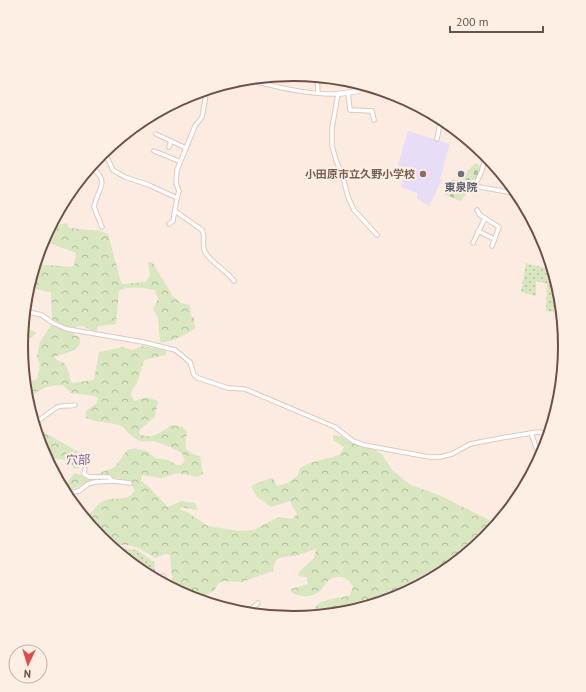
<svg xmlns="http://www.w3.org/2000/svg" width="586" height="692" viewBox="0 0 586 692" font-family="'PT Sans','Noto Sans JP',sans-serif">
<defs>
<pattern id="forest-crowns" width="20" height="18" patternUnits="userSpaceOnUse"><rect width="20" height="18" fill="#d8e7c0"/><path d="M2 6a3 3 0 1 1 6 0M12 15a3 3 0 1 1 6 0" fill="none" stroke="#b3be9e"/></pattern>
<pattern id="cemetery-stones" width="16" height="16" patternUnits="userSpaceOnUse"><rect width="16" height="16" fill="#d8e7c0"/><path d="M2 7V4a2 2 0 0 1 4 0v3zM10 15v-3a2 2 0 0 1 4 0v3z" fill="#b3be9e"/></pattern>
<pattern id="park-dots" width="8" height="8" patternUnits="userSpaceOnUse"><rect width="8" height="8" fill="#d8e7c0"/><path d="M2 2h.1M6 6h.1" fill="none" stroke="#b3be9e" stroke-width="1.8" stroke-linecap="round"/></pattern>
</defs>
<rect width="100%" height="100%" fill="#fbebe0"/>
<path fill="#e8ddf6" d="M 408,131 L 449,144 L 451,139 L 440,179 L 442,180 L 429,206 L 417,198 L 417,193 L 401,187 L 406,168 L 398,165 Z"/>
<g fill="url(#forest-crowns)">
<path d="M 67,223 L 69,228 L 100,231 L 108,234 L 121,282 L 122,284 L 145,282 L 150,275 L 148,262 L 153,263 L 172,295 L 181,303 L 190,305 L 191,315 L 194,318 L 195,328 C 187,334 170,344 160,342 L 158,318 L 153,309 L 158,299 L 155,290 C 145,288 128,285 119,291 L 116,324 L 98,326 L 96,333 L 84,326 L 77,326 L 74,335 L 80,337 L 80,344 L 75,350 L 54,357 C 57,361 62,361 65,364 C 69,369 69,377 72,383 L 94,380 L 99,352 L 123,347 L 133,350 L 142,346 L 166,350 L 166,355 L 144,360 L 137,383 L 132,390 L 131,395 L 134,401 L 146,397 L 158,401 L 155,416 L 148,423 L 140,429 L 139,434 C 153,440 159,433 171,425 L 182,427 L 187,432 C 185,448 182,451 200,456 L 203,474 L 197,477 L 178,473 L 161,478 L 142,475 L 141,481 L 147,485 L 168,507 L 181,501 L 195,503 L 198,509 L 195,510 L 182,507 L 179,509 L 187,512 L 208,526 L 239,531 L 253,530 L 279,517 L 292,519 L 297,514 L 290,501 L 271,507 L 257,497 L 251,486 L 259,482 L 273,478 L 277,486 L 288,483 L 298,475 L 300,468 L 310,463 L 339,455 L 344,447 L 333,440 L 333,435 L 340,436 L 349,441 L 375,449 L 383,456 L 393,471 L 411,485 L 441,496 L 497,524 C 459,570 404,599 347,613 C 336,615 324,615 313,616 L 312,611 C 314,609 316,606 318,604 C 324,599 341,598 350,595 L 353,587 C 349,577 337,573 328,581 C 325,583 323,588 320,591 C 312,598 300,598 291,592 L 291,589 L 308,584 L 307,577 L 298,576 L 299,572 L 314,558 L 316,549 C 309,551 301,555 294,556 C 280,558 276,554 273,571 L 242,582 L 223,581 L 218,584 L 214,591 L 204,596 L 201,601 L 189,597 L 171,588 L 172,577 L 170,555 L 166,554 L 155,558 C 137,546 132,543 110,546 L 101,538 L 81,514 C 93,517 93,506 103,501 C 111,497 120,500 128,497 C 131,496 133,492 135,490 C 133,487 130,483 126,481 C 115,475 97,479 86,483 C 78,486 74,491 65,488 L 65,484 C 69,481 71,476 75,473 L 87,478 L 115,467 L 127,450 L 135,448 L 147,451 L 155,458 L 168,460 L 177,465 L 181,465 L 185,461 L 182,453 C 172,448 161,442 150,441 C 146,441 142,442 138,440 C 130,437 125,427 119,425 C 108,422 95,422 86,418 L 86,411 L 97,403 L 98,398 L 94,396 L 71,393 L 63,385 C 57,385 50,386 44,388 C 37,391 33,396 26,397 L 25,384 L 37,379 L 40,364 L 37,357 L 40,342 L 51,325 L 56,327 L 52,320 L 51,292 L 30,288 L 27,290 L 35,264 L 72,267 L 74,265 L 76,253 L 52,244 L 41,244 L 50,227 Z"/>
<path d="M 23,327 L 36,332 L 36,334 L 29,339 L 22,336 Z"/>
<path d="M 36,426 L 39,427 L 42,431 L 84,455 L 86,459 L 79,468 L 74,469 L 70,461 L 46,457 L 42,450 L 35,427 Z"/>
</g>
<path fill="url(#cemetery-stones)" d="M 476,163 L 482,168 L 482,171 L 461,201 L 444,194 L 452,180 L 464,179 L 468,170 Z"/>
<g fill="url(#park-dots)">
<path d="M 526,263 L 553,270 L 560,293 L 562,314 L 546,311 L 547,284 L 536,281 L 536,296 L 521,292 Z"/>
<path d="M 119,549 L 137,550 L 154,562 L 156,577 L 154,579 L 142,572 L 115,550 Z"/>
</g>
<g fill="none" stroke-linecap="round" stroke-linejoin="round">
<g stroke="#e0c8c0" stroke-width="5.5">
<g id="minor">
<path d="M 317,76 L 318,93"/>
<path d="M 244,79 C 274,86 306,95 338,94 L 332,128 L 332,146 L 336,160 L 343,177 L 348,197 L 354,210 L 377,235"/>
<path d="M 263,83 L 265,77"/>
<path d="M 348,93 L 350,110 L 372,111 L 374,120"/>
<path d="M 156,134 L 186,148"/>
<path d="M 437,139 L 441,118"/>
<path d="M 169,147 L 171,141"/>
<path d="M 481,150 C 487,167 481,171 475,186 L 518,194"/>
<path d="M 104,151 L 113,170 L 125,177 L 149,185 L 177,198 L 179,191 L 176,183 L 177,170 L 195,126 L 202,117 L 207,89"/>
<path d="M 154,151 L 179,161"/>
<path d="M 90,166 C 112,182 97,189 94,207 L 102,227"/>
<path d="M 477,210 L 480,215 L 499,227 L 492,246"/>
<path d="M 175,211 L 202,230 C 206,236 201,244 205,252 C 212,264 225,269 234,281"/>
<path d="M 169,224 L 173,221 L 177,198"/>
<path d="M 478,231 L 494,239"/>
<path d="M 473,243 L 485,218"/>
<path d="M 24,311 L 42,315 L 53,323 L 67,329 L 143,342 L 175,350 L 190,362 L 194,375 L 198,378 L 228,388 L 245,389 L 335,427 L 353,441 L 364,445 L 429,457 L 440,457 L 452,454 L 470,444 L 501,438 L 538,432 L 549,434"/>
<path d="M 33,423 C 43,419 48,413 56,408 C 61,404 69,407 75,405"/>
<path d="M 531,433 L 540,458"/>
<path d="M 85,469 L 84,474 L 89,477 L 109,477 L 112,481"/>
<path d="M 65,494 L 79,491 L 88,484 L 95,482 L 113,481 L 130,483"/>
<path d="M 158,581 L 163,576 L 163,579 L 162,583"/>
<path d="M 247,613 L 258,603"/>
</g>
</g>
<g stroke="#e0c8c0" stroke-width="6">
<path id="tertiary" d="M 338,94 L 358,91 L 365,85"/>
</g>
<use href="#minor" stroke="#fff" stroke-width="3.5"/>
<use href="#tertiary" stroke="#fff" stroke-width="4.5"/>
</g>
<circle fill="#8d6e63" stroke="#feefe5" stroke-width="1.5" cx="423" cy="174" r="4"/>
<circle fill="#6b7280" stroke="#feefe5" stroke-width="1.5" cx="461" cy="174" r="4"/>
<g text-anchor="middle" stroke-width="4" stroke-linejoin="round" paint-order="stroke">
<g font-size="11" font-weight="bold" fill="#785e54" stroke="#feefe5" text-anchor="end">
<text x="415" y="178">小田原市立久野小学校</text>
</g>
<g font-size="11" font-weight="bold" fill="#5b616d" stroke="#feefe5">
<text x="461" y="191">東泉院</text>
</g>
<g font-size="12" fill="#7a6593" stroke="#feefe5">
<text x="78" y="464">穴部</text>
</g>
</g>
<path d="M0 0H586V692H0ZM28 346a265 265 0 1 1 530 0a265 265 0 1 1-530 0Z" fill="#feefe5" fill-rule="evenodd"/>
<path fill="none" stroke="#6f4f49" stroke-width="2" d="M28 346a265 265 0 1 1 530 0a265 265 0 1 1-530 0Z"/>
<g transform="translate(28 664) rotate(184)"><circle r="19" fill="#feefe5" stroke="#c5afa7"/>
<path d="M0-3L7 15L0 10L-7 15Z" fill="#df4d4a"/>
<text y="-6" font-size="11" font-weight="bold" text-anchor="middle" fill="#6f4f49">N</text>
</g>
<path d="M450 26v6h93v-6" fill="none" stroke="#6f4f49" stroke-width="2"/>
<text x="456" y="26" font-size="12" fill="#6f4f49" stroke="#feefe5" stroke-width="3" paint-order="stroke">200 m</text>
</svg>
